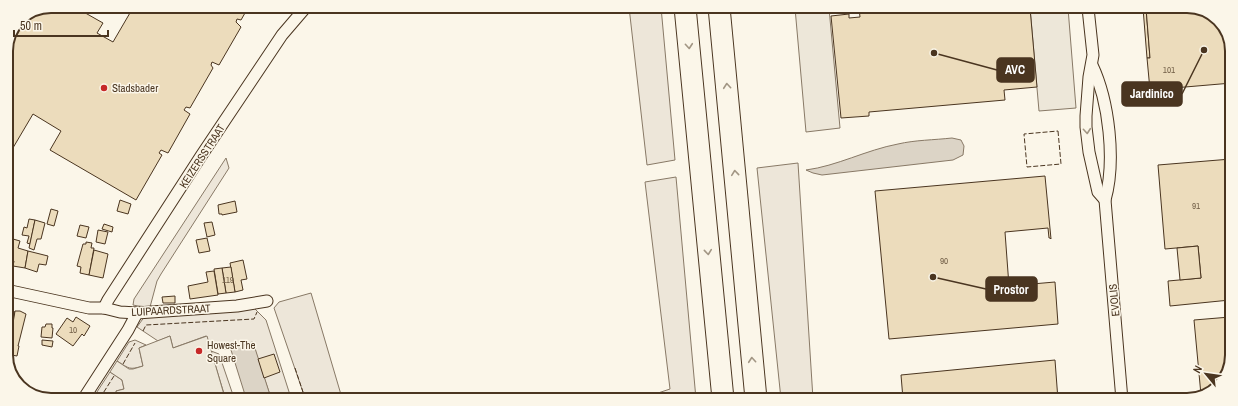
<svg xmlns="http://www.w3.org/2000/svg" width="1238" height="406" viewBox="0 0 1238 406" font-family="'Archivo Narrow',sans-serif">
<rect width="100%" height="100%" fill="#fbf6e9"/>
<g fill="#ede6d9" stroke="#887966">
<path d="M 629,7 L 661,7 L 675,160 L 647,165 Z"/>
<path d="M 226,158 L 229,168 L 161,274 L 157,281 L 150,307 L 138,306 L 133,305 L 134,299 Z"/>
<path d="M 798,163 L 813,399 L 781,399 L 757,168 Z"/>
<path d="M 676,177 L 696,399 L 640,399 L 670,389 L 645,182 Z"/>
<path d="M 311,293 L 342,398 L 305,398 L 274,308 L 279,302 Z"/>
<path d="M 254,308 L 266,320 L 291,398 L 271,398 L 252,342 C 237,347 227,352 210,348 L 206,336 L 173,348 L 170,336 L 158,341 L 137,327 L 145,316 C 182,315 218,314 254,308 Z"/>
<path d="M 135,340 L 146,345 L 139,348 L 143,366 C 129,370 130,369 117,361 L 129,342 Z"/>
<path d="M 211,351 L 219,354 L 233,395 L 231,398 L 221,398 L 225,397 Z"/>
<path d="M 110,372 L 122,380 L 124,389 L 116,391 L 118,398 L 93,398 Z"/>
</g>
<g fill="#ede7d9" stroke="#887966">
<path d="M 795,8 L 829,8 L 840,128 L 806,132 Z"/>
<path d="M 1030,8 L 1068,8 L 1076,108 L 1039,111 Z"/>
<path d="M 170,336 L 173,348 L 207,336 L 225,398 L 118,398 L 116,391 L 124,389 L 122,380 L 110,372 L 117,361 L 129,369 L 133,369 L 143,366 L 139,348 Z"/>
</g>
<g fill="#dcd4c6" stroke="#887966">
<path d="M 952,138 L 961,140 L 964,146 L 963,155 L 953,160 L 822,175 L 813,173 L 806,170 C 837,166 866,150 898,144 C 915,140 934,140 952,138 Z"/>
<path d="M 253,342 L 271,398 L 246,398 L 231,350 Z"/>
</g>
<g fill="#ecdcbc" stroke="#4a3520">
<path d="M 51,6 L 73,6 L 103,23 L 97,33 L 113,42 L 134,6 L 249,6 L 241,20 L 237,19 L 236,22 L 241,27 L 219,65 L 212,62 L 211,65 L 213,68 L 190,108 L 186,107 L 184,110 L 190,114 L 168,153 L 161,150 L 159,153 L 162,155 L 136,200 L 50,150 L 61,131 L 33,114 L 7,158 L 6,157 L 6,48 L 19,19 Z"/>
<path d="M 859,8 L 1030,8 L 1037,87 L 1004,90 L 1005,100 L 869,112 L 869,116 L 841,118 L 831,16 L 849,14 L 849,18 L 860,17 Z"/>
<path d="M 1143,8 L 1146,8 L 1150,58 L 1147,58 Z"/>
<path d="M 1146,8 L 1201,8 L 1223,23 L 1232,48 L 1232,83 L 1150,90 L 1147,58 L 1150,58 Z"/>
<path d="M 1231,159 L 1230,300 L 1170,306 L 1168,281 L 1201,278 L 1198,246 L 1165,249 L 1158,165 Z"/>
<path d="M 1045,176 L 1051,239 L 1050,238 L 1049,238 L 1048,228 L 1005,232 L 1009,286 L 1055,282 L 1058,324 L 889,339 L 875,191 Z"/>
<path d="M 120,200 L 131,204 L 128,214 L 117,211 Z"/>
<path d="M 235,201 L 237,212 L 222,215 L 222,214 L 219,214 L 218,205 Z"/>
<path d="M 51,209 L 58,211 L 54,226 L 47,224 Z"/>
<path d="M 29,219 L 35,220 L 30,244 L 27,243 L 29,236 L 22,235 L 24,227 L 27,228 Z"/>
<path d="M 35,220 L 45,223 L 41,239 L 37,239 L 34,250 L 29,248 Z"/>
<path d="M 212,222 L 215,235 L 207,237 L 204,223 Z"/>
<path d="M 104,224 L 113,227 L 112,232 L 102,229 Z"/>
<path d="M 80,225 L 89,227 L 86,238 L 77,236 Z"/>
<path d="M 98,230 L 108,232 L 105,244 L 96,242 Z"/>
<path d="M 207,238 L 210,251 L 199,253 L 196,240 Z"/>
<path d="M 13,239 L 20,241 L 18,248 L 28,251 L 25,268 L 13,266 L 14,261 L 8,259 L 10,246 L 12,244 Z"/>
<path d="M 86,242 L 92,243 L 91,248 L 94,248 L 89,275 L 80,273 L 81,267 L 77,266 L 83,244 L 86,244 Z"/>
<path d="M 1198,246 L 1201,278 L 1180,280 L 1177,248 Z"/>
<path d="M 94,250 L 108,254 L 103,278 L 89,275 Z"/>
<path d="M 28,251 L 48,256 L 46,265 L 39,264 L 37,272 L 25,268 Z"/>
<path d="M 243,260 L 247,279 L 241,280 L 243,290 L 235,292 L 230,263 Z"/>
<path d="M 231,267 L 235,292 L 226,293 L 222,268 Z"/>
<path d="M 222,268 L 226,293 L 218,294 L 214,269 Z"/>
<path d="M 214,271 L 218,295 L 190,299 L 188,286 L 208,282 L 206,272 Z"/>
<path d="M 175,296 L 175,303 L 163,303 L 162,297 Z"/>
<path d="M 11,311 L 15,312 L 13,323 L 8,322 Z"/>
<path d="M 15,311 L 20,311 L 26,314 L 18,346 L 19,346 L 17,356 L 6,354 L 6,337 L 9,337 L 11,330 L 6,329 L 6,321 L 13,323 Z"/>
<path d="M 76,317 L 90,326 L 84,336 L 82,334 L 73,346 L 56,334 L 67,318 L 73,322 Z"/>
<path d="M 1230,317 L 1230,369 L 1214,391 L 1201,395 L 1194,320 Z"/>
<path d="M 46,324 L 52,324 L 52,328 L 53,328 L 52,338 L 41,337 L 42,327 L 45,327 Z"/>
<path d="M 42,340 L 53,341 L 52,347 L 42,345 Z"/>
<path d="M 274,354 L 280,372 L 264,378 L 258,359 Z"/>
<path d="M 1055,360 L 1058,400 L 903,399 L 901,375 Z"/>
</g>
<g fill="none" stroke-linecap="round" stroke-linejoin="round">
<g stroke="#4a3520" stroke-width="13">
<g id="street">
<path d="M 1088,8 L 1093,55 L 1089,77 L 1086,116 L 1086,127 L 1089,152 L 1098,192 L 1105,200"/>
<path d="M 1092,65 C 1109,101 1116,161 1105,200 L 1122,400"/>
<path d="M 6,290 L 89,308 L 104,308 L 120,312 L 137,313 L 237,306 L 267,301"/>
<path d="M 104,308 L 108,300 L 201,156 L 282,35 L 306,7"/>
<path d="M 84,398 L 128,330 L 137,313"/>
</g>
</g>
<g stroke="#4a3520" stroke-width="23">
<g id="highway">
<path d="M 685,7 L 723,399"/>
<path d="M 719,7 L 756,399"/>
</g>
</g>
<use href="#street" stroke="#fbf6e9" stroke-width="11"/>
<use href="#highway" stroke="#fbf6e9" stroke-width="21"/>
<g stroke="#4a3520" stroke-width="1" stroke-dasharray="5 2" stroke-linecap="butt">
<path d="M 1058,131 L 1061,164 L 1027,167 L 1024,134 Z"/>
<path d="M 143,331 L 146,325 L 254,319 L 257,312"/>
<path d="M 123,364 L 135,343"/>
<path d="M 295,368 L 305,398"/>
<path d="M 100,398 L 114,376"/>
</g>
</g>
<defs><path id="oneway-chevron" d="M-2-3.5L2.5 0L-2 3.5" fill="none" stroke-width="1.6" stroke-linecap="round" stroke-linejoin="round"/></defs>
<g stroke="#a29684">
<use href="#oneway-chevron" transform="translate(689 46) rotate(85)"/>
<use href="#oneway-chevron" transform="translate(727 86) rotate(-95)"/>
<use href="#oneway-chevron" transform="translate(1087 131) rotate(85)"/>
<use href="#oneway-chevron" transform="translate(735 173) rotate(-96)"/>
<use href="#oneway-chevron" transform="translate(708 252) rotate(84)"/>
<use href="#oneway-chevron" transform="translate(752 360) rotate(-95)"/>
</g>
<g fill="#c62828" stroke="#fbf6e9" stroke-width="1.5">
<circle cx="104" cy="88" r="4"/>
<circle cx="199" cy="351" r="4"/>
</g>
<g text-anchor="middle" stroke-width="3" stroke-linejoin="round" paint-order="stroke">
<g font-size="9" fill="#725f47">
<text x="1169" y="73">101</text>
<text x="1196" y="209">91</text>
<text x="944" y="264">90</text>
<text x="228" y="283">119</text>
<text x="73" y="333">10</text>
</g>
<g font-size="11" fill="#4a3520" stroke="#fbf6e9" text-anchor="start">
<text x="112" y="92">Stadsbader</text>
<text x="207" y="349">Howest-The<tspan x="207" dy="13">Square</tspan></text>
</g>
<g font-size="11" fill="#4a3520" stroke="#fbf6e9">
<text transform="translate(202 156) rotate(-57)" y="4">KEIZERSSTRAAT</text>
<text transform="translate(1114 300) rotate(-95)" y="4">EVOLIS</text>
<text transform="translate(171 310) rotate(-3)" y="4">LUIPAARDSTRAAT</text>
</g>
</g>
<path d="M0 0H1238V406H0ZM51 13H1187A38 38 0 0 1 1225 51V355A38 38 0 0 1 1187 393H51A38 38 0 0 1 13 355V51A38 38 0 0 1 51 13Z" fill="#fbf6e9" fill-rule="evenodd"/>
<path fill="none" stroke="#4a3520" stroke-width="2" d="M51 13H1187A38 38 0 0 1 1225 51V355A38 38 0 0 1 1187 393H51A38 38 0 0 1 13 355V51A38 38 0 0 1 51 13Z"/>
<path fill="none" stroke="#4a3520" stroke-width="1.5" d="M934 53L997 70M1204 50L1182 94M933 277L986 289"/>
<g fill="#4a3520" stroke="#fbf6e9" stroke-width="1.5">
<circle cx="934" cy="53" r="4"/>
<circle cx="1204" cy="50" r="4"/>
<circle cx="933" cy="277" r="4"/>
</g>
<g fill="#4a3520" stroke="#4a3520" stroke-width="1.5">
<rect x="997" y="58" width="37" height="24" rx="4"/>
<rect x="1122" y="82" width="60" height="24" rx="4"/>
<rect x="986" y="277" width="51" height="24" rx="4"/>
</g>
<g font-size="12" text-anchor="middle" font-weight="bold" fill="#fff">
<text x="1015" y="74">AVC</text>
<text x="1152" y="98">Jardinico</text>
<text x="1011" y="294">Prostor</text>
</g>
<g transform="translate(1206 374) rotate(299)" stroke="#fbf6e9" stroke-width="3" paint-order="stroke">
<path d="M0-3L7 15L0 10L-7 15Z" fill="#4a3520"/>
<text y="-6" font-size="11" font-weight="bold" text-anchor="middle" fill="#4a3520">N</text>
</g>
<path d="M14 30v6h94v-6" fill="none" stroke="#4a3520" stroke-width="2"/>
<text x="20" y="30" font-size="12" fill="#4a3520" stroke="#fbf6e9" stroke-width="3" paint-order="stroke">50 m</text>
</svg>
